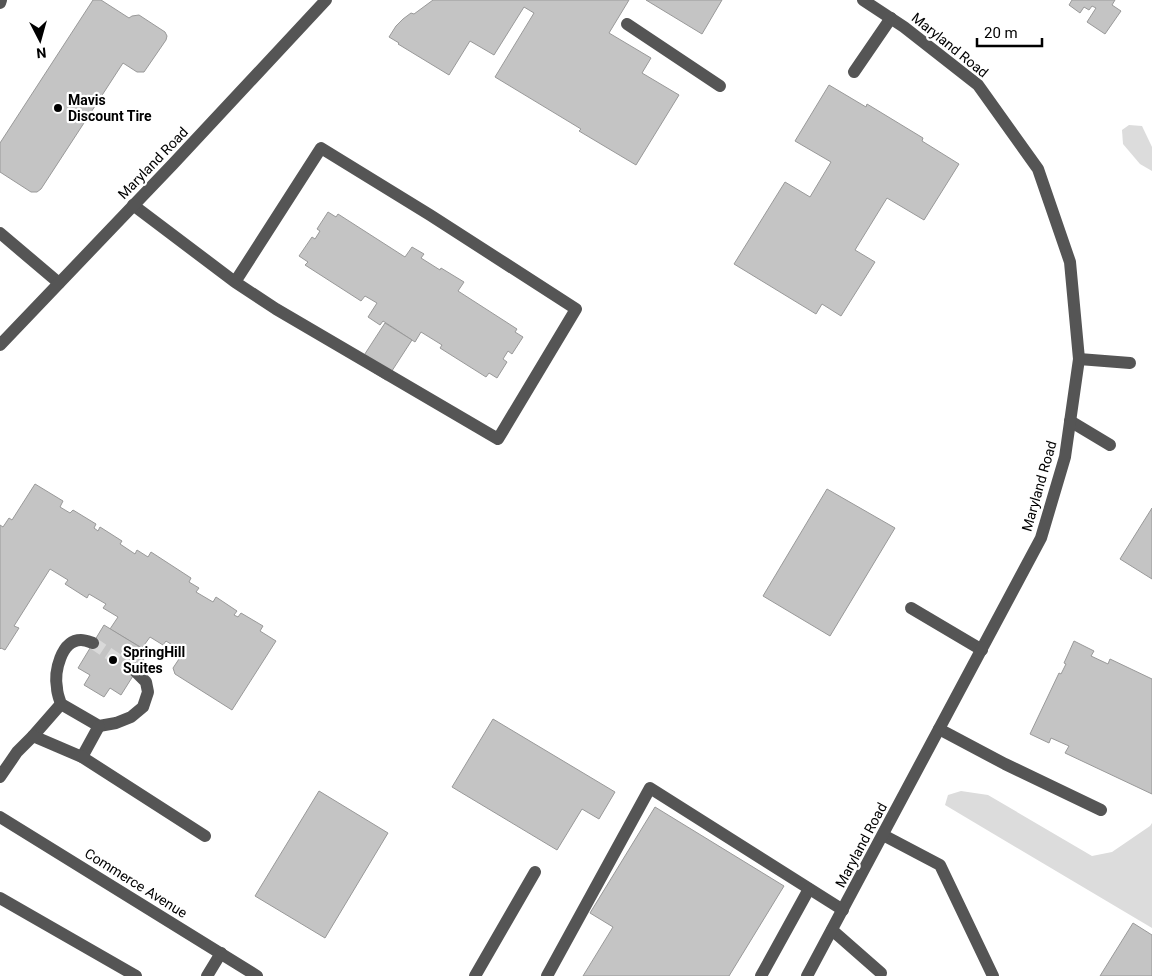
<svg xmlns="http://www.w3.org/2000/svg" width="1152" height="976" viewBox="0 0 1152 976" font-family="Roboto,sans-serif">
<rect width="100%" height="100%" fill="#fff"/>
<g fill="#dcdcdc">
<path d="M 1129,125 L 1142,126 L 1152,147 L 1152,171 L 1140,164 L 1123,144 L 1122,130 Z"/>
<path d="M 961,791 L 988,795 L 1092,856 L 1112,852 L 1150,826 L 1152,823 L 1152,928 L 945,805 L 948,795 Z"/>
</g>
<g fill="#c4c4c4" stroke="#999">
<path d="M 93,0 L 101,0 L 129,18 L 132,16 L 139,15 L 165,32 L 167,36 L 166,40 L 144,72 L 137,72 L 123,63 L 41,189 L 37,192 L 31,192 L 0,172 L 0,143 Z"/>
<path d="M 433,0 L 629,0 L 609,33 L 651,58 L 642,73 L 679,95 L 636,165 L 579,131 L 581,129 L 495,77 L 534,13 L 524,7 L 494,55 L 470,41 L 449,75 L 398,44 L 399,43 L 389,37 L 396,26 L 403,19 L 411,13 L 414,14 Z"/>
<path d="M 646,0 L 722,0 L 702,34 Z"/>
<path d="M 1072,0 L 1115,0 L 1112,5 L 1121,11 L 1105,34 L 1087,22 L 1096,8 L 1092,6 L 1089,10 L 1084,7 L 1080,13 L 1069,5 Z"/>
<path d="M 829,85 L 866,107 L 867,104 L 923,138 L 922,141 L 959,164 L 924,220 L 887,198 L 855,250 L 875,262 L 841,316 L 822,304 L 816,314 L 734,264 L 785,182 L 810,197 L 831,162 L 795,141 Z"/>
<path d="M 328,212 L 336,217 L 338,214 L 405,257 L 412,247 L 424,254 L 421,258 L 440,270 L 441,268 L 464,282 L 458,291 L 517,329 L 515,332 L 523,337 L 512,354 L 508,351 L 503,359 L 507,362 L 497,378 L 489,373 L 486,377 L 440,348 L 442,345 L 421,332 L 415,342 L 383,321 L 380,325 L 368,317 L 377,303 L 365,296 L 361,301 L 305,265 L 308,262 L 299,256 L 312,237 L 315,239 L 320,231 L 317,229 Z"/>
<path d="M 385,323 L 412,340 L 386,380 L 359,363 Z"/>
<path d="M 35,484 L 63,501 L 60,507 L 70,513 L 73,510 L 96,524 L 94,528 L 98,531 L 100,527 L 122,541 L 120,544 L 135,554 L 137,550 L 148,557 L 151,552 L 191,578 L 189,582 L 199,588 L 196,592 L 213,602 L 216,597 L 237,611 L 234,615 L 238,617 L 241,613 L 263,626 L 260,631 L 276,641 L 232,710 L 175,674 L 173,668 L 181,656 L 179,655 L 182,651 L 166,641 L 163,645 L 150,637 L 142,648 L 110,629 L 118,617 L 103,608 L 106,604 L 89,594 L 87,598 L 65,584 L 68,580 L 50,569 L 14,626 L 19,628 L 5,650 L 1,648 L 0,649 L 0,525 L 3,527 L 9,518 L 12,520 Z"/>
<path d="M 827,489 L 895,528 L 830,636 L 763,596 Z"/>
<path d="M 1152,508 L 1152,579 L 1120,559 Z"/>
<path d="M 104,625 L 148,652 L 121,695 L 110,688 L 104,697 L 84,685 L 90,675 L 78,668 Z"/>
<path d="M 1074,641 L 1094,651 L 1091,656 L 1108,664 L 1110,659 L 1152,679 L 1152,794 L 1065,753 L 1069,746 L 1051,738 L 1049,743 L 1030,734 L 1059,673 L 1061,674 L 1066,664 L 1064,663 Z"/>
<path d="M 493,719 L 615,792 L 599,819 L 582,809 L 557,850 L 452,787 Z"/>
<path d="M 319,791 L 388,833 L 325,938 L 255,896 Z"/>
<path d="M 655,807 L 784,886 L 729,976 L 583,976 L 613,927 L 590,913 Z"/>
<path d="M 1133,923 L 1152,935 L 1152,976 L 1100,976 Z"/>
</g>
<g fill="none" stroke-linecap="round" stroke-linejoin="round">
<path stroke="#d9d9d9" stroke-width="12" stroke-dasharray="12 6" stroke-linecap="butt" d="M 93,643 L 135,671"/>
<g stroke="#555" stroke-width="12">
<path d="M 0,3 L 1,0"/>
<path d="M 627,24 L 720,86"/>
<path d="M 854,72 L 891,18"/>
<path d="M 133,205 L 235,282 L 276,309 L 498,439 L 576,309 L 430,215 L 321,148 L 235,282"/>
<path d="M 0,233 L 59,283"/>
<path d="M 0,345 L 173,164 L 326,0"/>
<path d="M 1079,359 L 1130,363"/>
<path d="M 1070,421 L 1110,445"/>
<path d="M 911,608 L 982,650"/>
<path d="M 93,643 C 90,642 85,640 81,640 C 61,640 54,672 57,688 C 57,693 59,698 61,704 L 99,726 L 116,723 L 131,717 L 143,707 L 148,692 L 146,682 L 135,671"/>
<path d="M 939,729 L 1005,764 L 1101,810"/>
<path d="M 33,736 L 61,704"/>
<path d="M 82,757 L 99,726"/>
<path d="M 0,777 L 17,752 L 33,736 L 82,757 L 205,836"/>
<path d="M 0,817 L 257,976"/>
<path d="M 883,835 L 940,865 L 993,976"/>
<path d="M 0,898 L 136,976"/>
<path d="M 832,930 L 881,973"/>
<path d="M 207,976 L 221,953"/>
<path d="M 475,976 L 535,872"/>
<path d="M 547,976 L 650,788 L 843,910"/>
<path d="M 761,976 L 809,889"/>
<path d="M 807,976 L 1041,538 L 1065,457 L 1079,359 L 1070,262 L 1038,169 L 978,85 L 904,27 L 863,0"/>
</g>
</g>
<g fill="#000" stroke="#fff" stroke-width="2">
<circle cx="58" cy="108" r="5"/>
<circle cx="113" cy="660" r="5"/>
</g>
<g text-anchor="middle" stroke-width="4.5" stroke-linejoin="round" paint-order="stroke">
<g font-size="14" fill="#000" stroke="#fff">
<text transform="translate(950 45) rotate(39)" y="5">Maryland Road</text>
<text transform="translate(153 163) rotate(-46)" y="5">Maryland Road</text>
<text transform="translate(1039 486) rotate(-74)" y="5">Maryland Road</text>
<text transform="translate(861 845) rotate(-62)" y="5">Maryland Road</text>
<text transform="translate(136 883) rotate(32)" y="5">Commerce Avenue</text>
</g>
<g font-size="14" font-weight="bold" fill="#000" stroke="#fff" text-anchor="start">
<text x="68" y="105">Mavis<tspan x="68" dy="16">Discount Tire</tspan></text>
<text x="123" y="657">SpringHill<tspan x="123" dy="16">Suites</tspan></text>
</g>
</g>
<g transform="translate(40 40) rotate(174)" stroke="#ffffff" stroke-width="4" paint-order="stroke">
<path d="M0-4L9 19L0 12L-9 19Z" fill="#000000"/>
<text y="-8" font-size="14" font-weight="bold" text-anchor="middle" fill="#000000">N</text>
</g>
<path d="M977 38v8h65v-8" fill="none" stroke="#000000" stroke-width="2.5"/>
<text x="984" y="38" font-size="15" fill="#000000" stroke="#ffffff" stroke-width="4" paint-order="stroke">20 m</text>
</svg>
